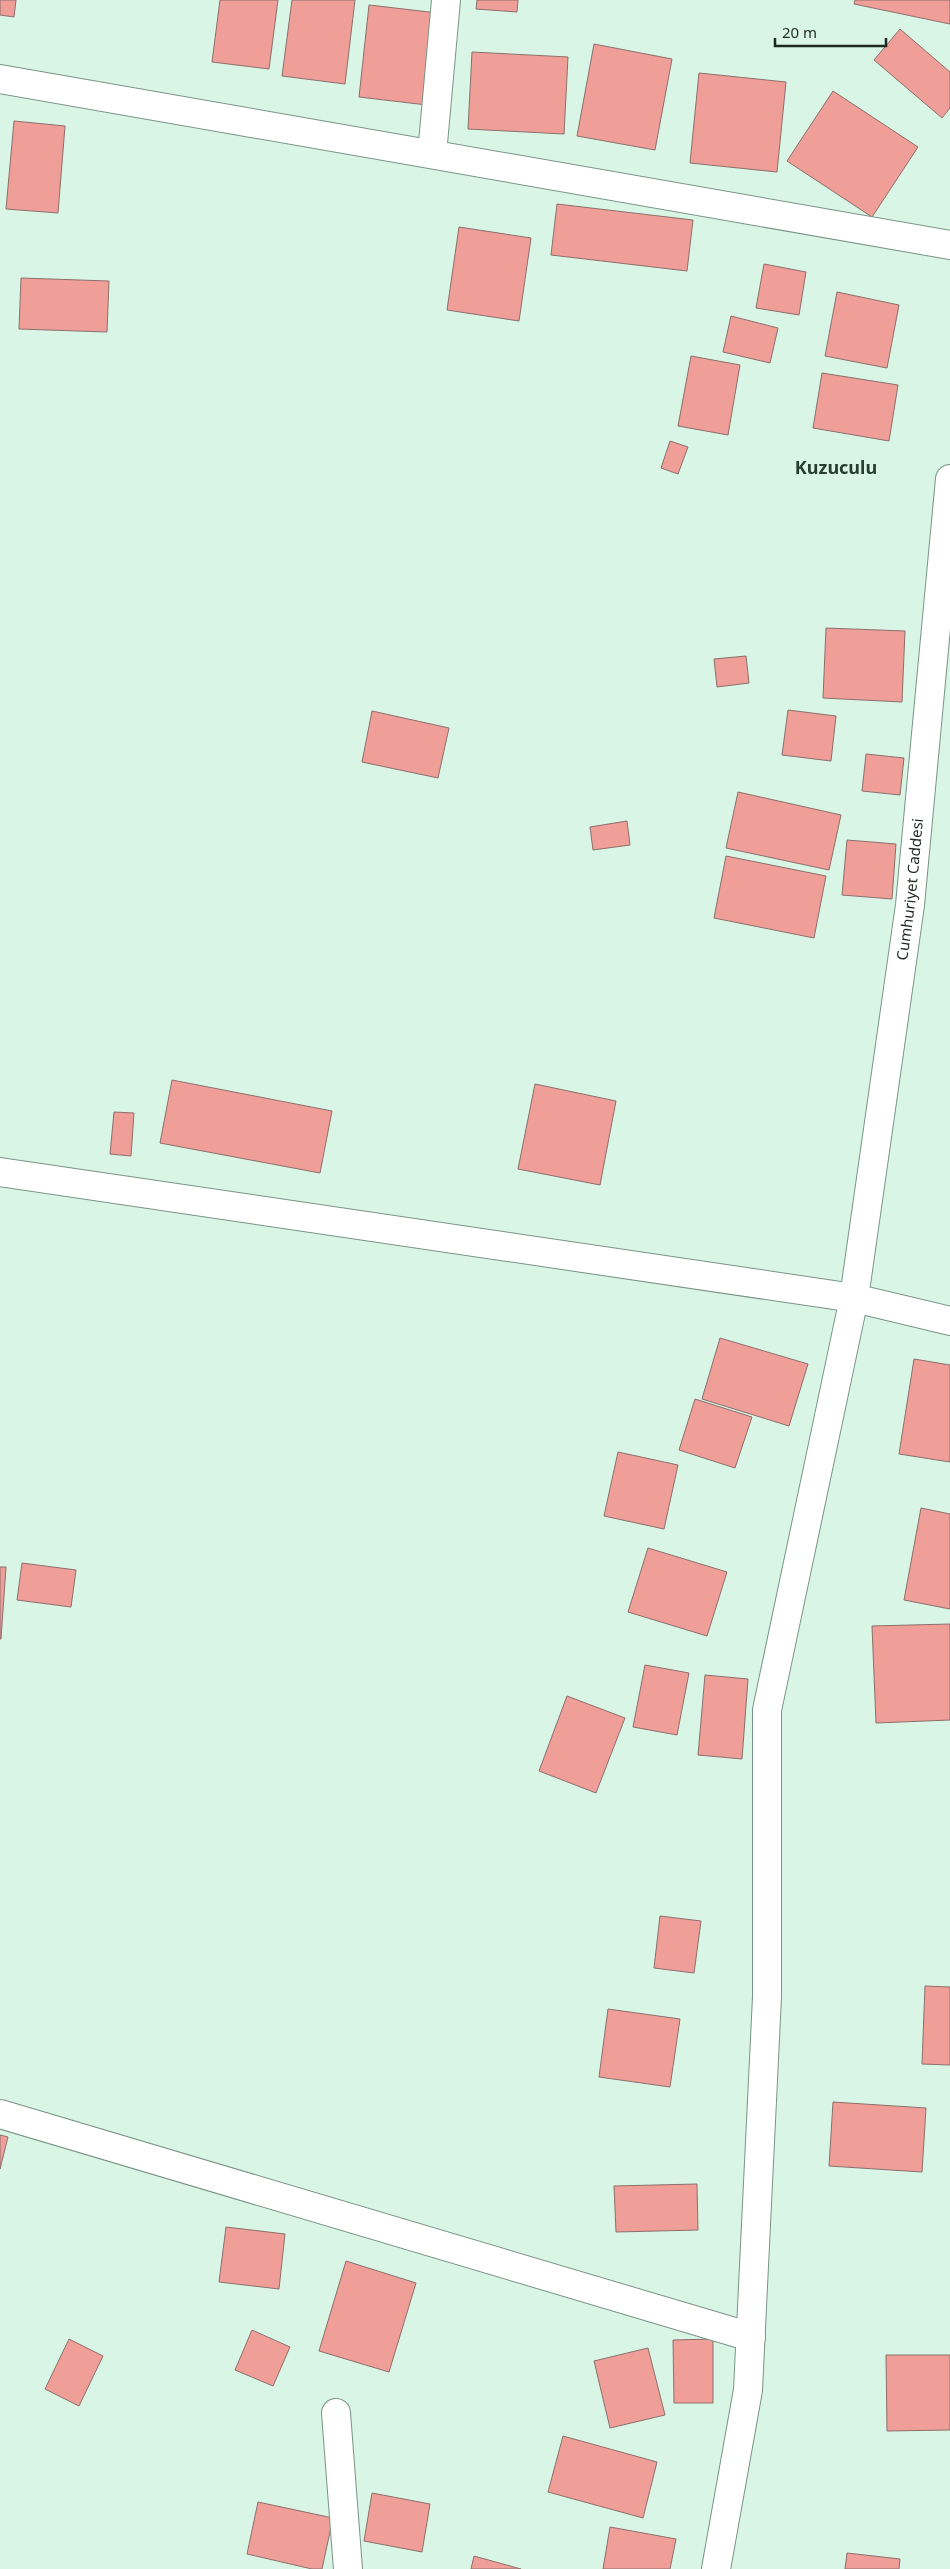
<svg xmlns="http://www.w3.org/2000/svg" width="950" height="2569" viewBox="0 0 950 2569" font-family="'Noto Sans',sans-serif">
<rect width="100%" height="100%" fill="#d9f5e5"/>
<g fill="#f09e98" stroke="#8c6f6d">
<path d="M 0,0 L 16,0 L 14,17 L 0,15 Z"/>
<path d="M 220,0 L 278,0 L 269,69 L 212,62 Z"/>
<path d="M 292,0 L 355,0 L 345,84 L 282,76 Z"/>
<path d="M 477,0 L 518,0 L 517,12 L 476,9 Z"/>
<path d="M 855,0 L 950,0 L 950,24 L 854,4 Z"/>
<path d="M 369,5 L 438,13 L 427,105 L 359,97 Z"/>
<path d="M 900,29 L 950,72 L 950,108 L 942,118 L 874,60 Z"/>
<path d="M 594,44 L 672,59 L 655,150 L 577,136 Z"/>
<path d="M 472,52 L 568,57 L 564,134 L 468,129 Z"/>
<path d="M 699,73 L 786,82 L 777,172 L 690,163 Z"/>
<path d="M 833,91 L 918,147 L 872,217 L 787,161 Z"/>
<path d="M 14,121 L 65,126 L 58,213 L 6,209 Z"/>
<path d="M 557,204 L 693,220 L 687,271 L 551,255 Z"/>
<path d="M 459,227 L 531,238 L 519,321 L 447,310 Z"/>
<path d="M 764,264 L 806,272 L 799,315 L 756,308 Z"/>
<path d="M 21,278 L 109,281 L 107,332 L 19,329 Z"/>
<path d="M 837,292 L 899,305 L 887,368 L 825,356 Z"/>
<path d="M 731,316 L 778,328 L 770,363 L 723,352 Z"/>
<path d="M 691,356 L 740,365 L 728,435 L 678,426 Z"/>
<path d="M 822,373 L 898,385 L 889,441 L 813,428 Z"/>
<path d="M 670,441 L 688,447 L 678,474 L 661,468 Z"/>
<path d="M 826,628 L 905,631 L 902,702 L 823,698 Z"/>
<path d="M 746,656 L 749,683 L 717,687 L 714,659 Z"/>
<path d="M 788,710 L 836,716 L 831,761 L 782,755 Z"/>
<path d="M 372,711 L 449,728 L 438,778 L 362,762 Z"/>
<path d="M 866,754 L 904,758 L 900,795 L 862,791 Z"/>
<path d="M 738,792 L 841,815 L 829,870 L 726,848 Z"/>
<path d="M 627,821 L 630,845 L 593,850 L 590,827 Z"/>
<path d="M 847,840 L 896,844 L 892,899 L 842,895 Z"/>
<path d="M 726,856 L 826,876 L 814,938 L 714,918 Z"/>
<path d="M 172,1080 L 332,1111 L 320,1173 L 160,1143 Z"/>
<path d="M 535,1084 L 616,1101 L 600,1185 L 518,1169 Z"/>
<path d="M 114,1112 L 134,1113 L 131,1156 L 110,1154 Z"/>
<path d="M 720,1338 L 808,1364 L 789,1426 L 702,1399 Z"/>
<path d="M 914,1359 L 950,1365 L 950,1462 L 899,1454 Z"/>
<path d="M 695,1399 L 752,1417 L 735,1468 L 679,1450 Z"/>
<path d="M 618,1452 L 678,1465 L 664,1529 L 604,1516 Z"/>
<path d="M 921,1508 L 950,1514 L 950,1609 L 904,1600 Z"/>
<path d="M 648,1548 L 727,1572 L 707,1636 L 628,1612 Z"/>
<path d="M 22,1563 L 76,1570 L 71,1607 L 17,1600 Z"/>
<path d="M 0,1567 L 6,1567 L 1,1639 L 0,1639 Z"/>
<path d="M 950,1624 L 950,1720 L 876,1723 L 872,1626 Z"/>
<path d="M 645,1665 L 689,1673 L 677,1735 L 633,1727 Z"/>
<path d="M 705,1675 L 748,1679 L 742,1759 L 698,1755 Z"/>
<path d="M 567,1696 L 625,1718 L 596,1793 L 539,1771 Z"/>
<path d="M 660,1916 L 701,1921 L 694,1973 L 654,1968 Z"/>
<path d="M 925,1986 L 950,1987 L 950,2065 L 922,2064 Z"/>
<path d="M 608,2009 L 680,2019 L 670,2087 L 599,2077 Z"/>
<path d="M 833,2102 L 926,2108 L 922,2172 L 829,2166 Z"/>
<path d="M 0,2135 L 8,2137 L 0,2169 Z"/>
<path d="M 697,2184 L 698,2230 L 616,2232 L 614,2186 Z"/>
<path d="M 226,2227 L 285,2234 L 279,2289 L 219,2282 Z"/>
<path d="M 346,2261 L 416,2283 L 389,2372 L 319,2351 Z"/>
<path d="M 252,2330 L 290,2347 L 273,2386 L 235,2370 Z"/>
<path d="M 69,2339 L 103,2356 L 79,2406 L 45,2389 Z"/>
<path d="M 713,2339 L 713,2403 L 674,2403 L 673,2340 Z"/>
<path d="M 648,2348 L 665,2415 L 610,2428 L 594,2361 Z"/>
<path d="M 886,2355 L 950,2355 L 950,2430 L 887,2431 Z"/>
<path d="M 563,2436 L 657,2462 L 643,2518 L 548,2492 Z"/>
<path d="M 372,2493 L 430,2504 L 422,2552 L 364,2541 Z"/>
<path d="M 258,2502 L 333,2518 L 322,2569 L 312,2569 L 247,2554 Z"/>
<path d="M 610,2527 L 676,2539 L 670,2569 L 603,2569 Z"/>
<path d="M 847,2553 L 900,2559 L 899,2569 L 845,2569 Z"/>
<path d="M 474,2556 L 521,2569 L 471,2569 Z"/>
</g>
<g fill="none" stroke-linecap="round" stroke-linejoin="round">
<g stroke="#7a9486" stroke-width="30">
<g id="minor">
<path d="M 0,79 L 950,245"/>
<path d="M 432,154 L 446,0"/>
<path d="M 0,1172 L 854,1298"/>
<path d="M 0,2114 L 751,2337"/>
<path d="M 336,2413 L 348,2569"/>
</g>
</g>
<g stroke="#7a9486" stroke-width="30">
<g id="tertiary">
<path d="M 854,1298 L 950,1321"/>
<path id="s1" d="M 716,2569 L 748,2390 L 767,1997 L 767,1710 L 854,1298 L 910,905 L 950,479"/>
</g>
</g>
<use href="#minor" stroke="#fff" stroke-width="28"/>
<use href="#tertiary" stroke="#fff" stroke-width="28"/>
</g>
<g text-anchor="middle" stroke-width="4.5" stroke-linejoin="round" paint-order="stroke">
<g font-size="15" fill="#1f2923" stroke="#d9f5e5">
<text dy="5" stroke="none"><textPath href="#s1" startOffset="1696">Cumhuriyet Caddesi</textPath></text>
</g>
<g font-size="18" font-weight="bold" fill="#263d31" stroke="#d9f5e5">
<text x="836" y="474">Kuzuculu</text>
</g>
</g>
<path d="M775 38v8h111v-8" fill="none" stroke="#1f2923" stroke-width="2.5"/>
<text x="782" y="38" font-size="15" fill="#1f2923" stroke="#d9f5e5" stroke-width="4" paint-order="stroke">20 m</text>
</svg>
